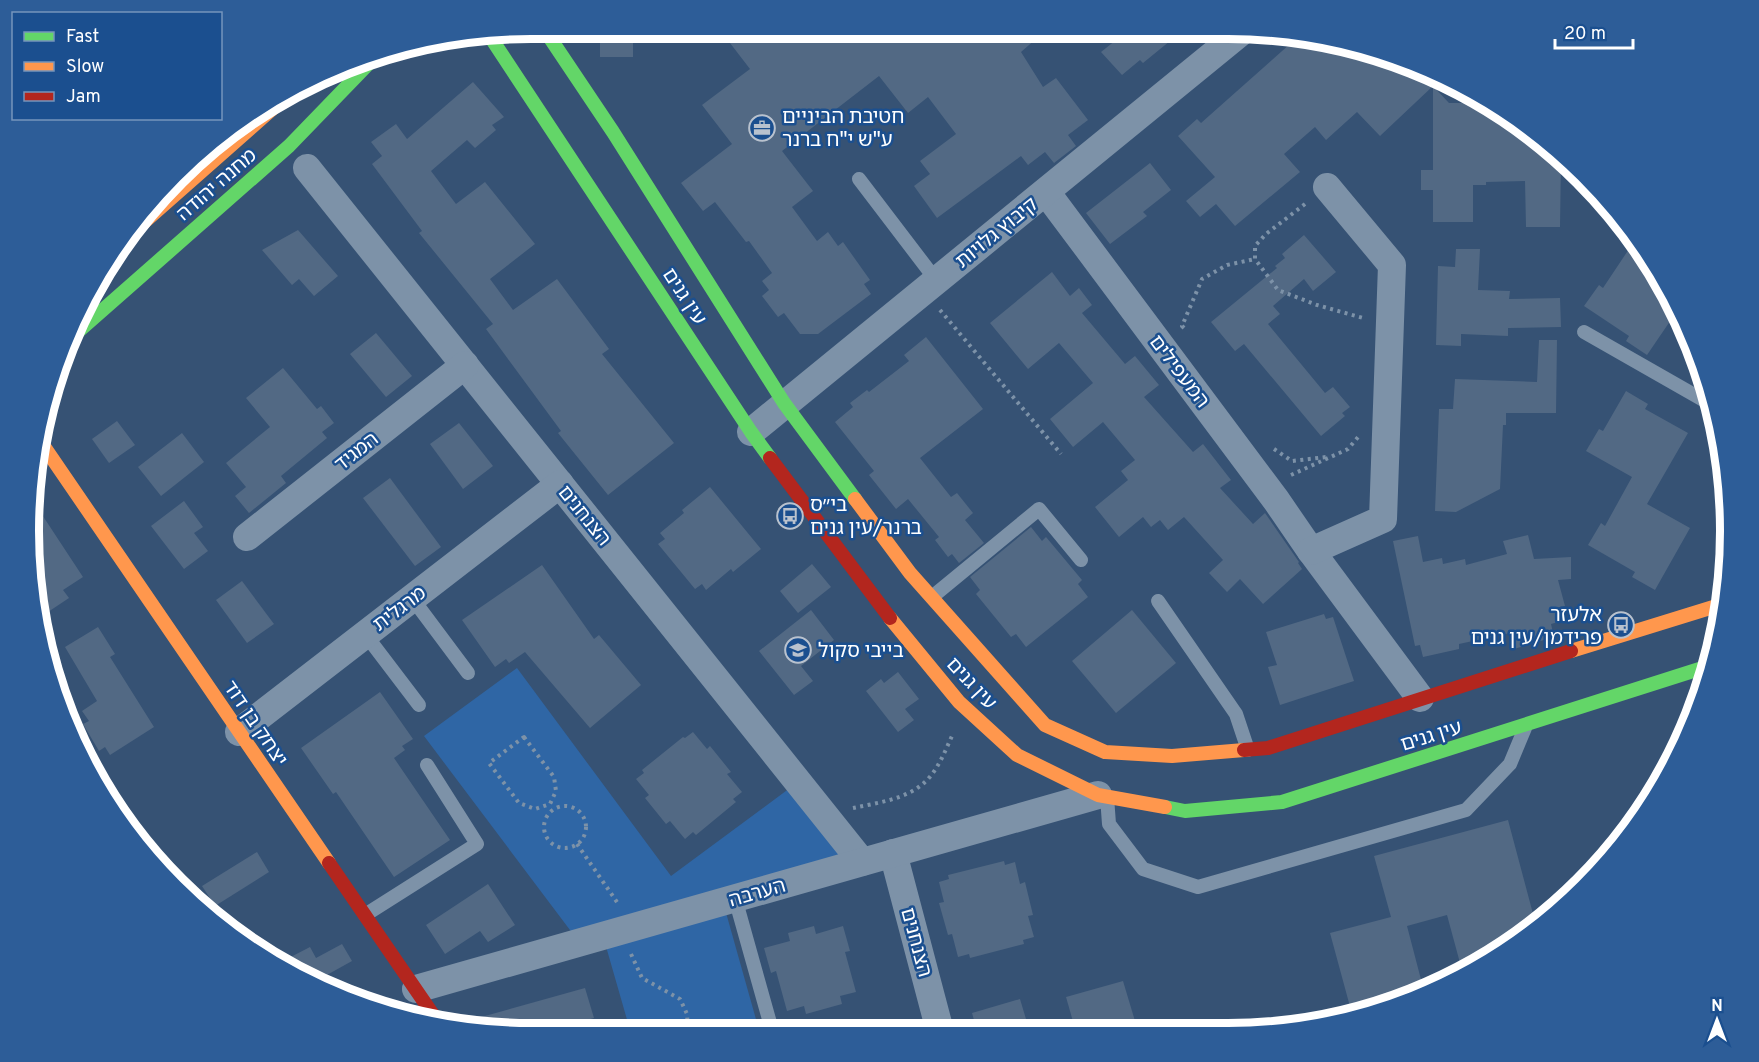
<svg xmlns="http://www.w3.org/2000/svg" width="1759" height="1062" viewBox="0 0 1759 1062" font-family="Overpass,'Noto Sans Hebrew',sans-serif">
<rect width="100%" height="100%" fill="#365274"/>
<path fill="#2f66a5" d="M 517,668 L 671,876 L 798,782 L 862,862 L 723,902 L 759,1030 L 630,1030 L 603,936 L 579,942 L 424,736 Z"/>
<g fill="#526984">
<rect x="600" y="29" width="33" height="28"/>
<path d="M 720,30 L 1045,31 L 1021,52 L 1043,87 L 1056,78 L 1088,120 L 1068,135 L 1076,146 L 1054,163 L 1045,152 L 1028,165 L 1021,156 L 937,218 L 914,186 L 930,174 L 920,161 L 956,134 L 928,97 L 908,113 L 879,76 L 782,151 L 813,191 L 792,207 L 817,241 L 828,232 L 838,246 L 843,242 L 870,280 L 864,284 L 871,294 L 818,334 L 800,334 L 784,313 L 778,317 L 762,296 L 769,290 L 762,281 L 772,273 L 749,241 L 746,242 L 715,202 L 703,211 L 681,183 L 732,144 L 702,105 L 750,69 Z"/>
<path d="M 1126,32 L 1181,32 L 1143,63 L 1140,60 L 1122,75 L 1101,52 Z"/>
<path d="M 1300,35 L 1414,65 L 1433,86 L 1380,136 L 1357,112 L 1326,140 L 1315,127 L 1284,154 L 1300,172 L 1235,226 L 1216,204 L 1200,217 L 1186,201 L 1215,177 L 1178,136 L 1197,119 L 1201,123 Z"/>
<path d="M 473,82 L 504,117 L 492,125 L 496,130 L 475,148 L 467,140 L 431,171 L 456,204 L 485,182 L 535,244 L 490,279 L 513,310 L 557,279 L 609,349 L 602,354 L 674,443 L 608,495 L 558,433 L 561,431 L 486,329 L 493,324 L 419,233 L 422,231 L 372,164 L 382,156 L 371,142 L 396,124 L 407,139 Z"/>
<path d="M 1433,86 L 1449,103 L 1483,103 L 1534,132 L 1561,157 L 1560,227 L 1526,227 L 1525,181 L 1486,182 L 1486,185 L 1473,185 L 1473,222 L 1433,222 L 1433,190 L 1421,190 L 1421,170 L 1433,170 Z"/>
<path d="M 1150,163 L 1171,190 L 1143,212 L 1147,216 L 1110,244 L 1086,213 Z"/>
<path d="M 298,230 L 338,276 L 314,296 L 299,279 L 292,285 L 262,250 Z"/>
<path d="M 1304,235 L 1336,272 L 1313,291 L 1304,279 L 1273,306 L 1280,314 L 1268,324 L 1325,393 L 1333,387 L 1350,407 L 1342,413 L 1345,416 L 1321,436 L 1244,344 L 1235,351 L 1211,322 L 1277,268 L 1275,266 L 1285,258 L 1282,254 Z"/>
<path d="M 1635,240 L 1651,262 L 1646,269 L 1664,281 L 1677,311 L 1647,355 L 1626,341 L 1629,336 L 1584,306 L 1599,285 L 1603,288 Z"/>
<path d="M 1456,249 L 1480,249 L 1478,290 L 1510,291 L 1509,299 L 1560,298 L 1561,327 L 1508,328 L 1508,336 L 1461,334 L 1461,346 L 1436,345 L 1438,266 L 1455,267 Z"/>
<path d="M 1052,272 L 1070,296 L 1079,288 L 1092,305 L 1082,313 L 1125,364 L 1135,356 L 1159,385 L 1144,397 L 1193,452 L 1203,444 L 1231,480 L 1220,488 L 1253,524 L 1265,513 L 1299,562 L 1298,563 L 1302,569 L 1263,604 L 1240,579 L 1227,592 L 1209,573 L 1223,560 L 1184,517 L 1168,530 L 1160,520 L 1151,527 L 1143,517 L 1119,537 L 1095,507 L 1128,480 L 1121,471 L 1135,460 L 1103,422 L 1073,447 L 1050,419 L 1093,383 L 1059,343 L 1028,369 L 990,323 Z"/>
<path d="M 376,333 L 412,376 L 386,397 L 350,354 Z"/>
<path d="M 926,337 L 983,409 L 920,458 L 951,497 L 957,493 L 973,513 L 965,520 L 984,543 L 959,563 L 952,554 L 948,557 L 935,540 L 939,537 L 908,499 L 896,509 L 869,475 L 874,471 L 835,422 L 853,407 L 850,403 L 867,390 L 869,392 L 909,361 L 904,355 Z"/>
<path d="M 1539,340 L 1557,340 L 1556,413 L 1506,413 L 1506,425 L 1503,425 L 1500,489 L 1456,512 L 1435,511 L 1439,409 L 1453,409 L 1455,379 L 1537,382 Z"/>
<path d="M 283,368 L 317,409 L 321,406 L 334,423 L 322,432 L 327,438 L 281,476 L 286,483 L 249,513 L 235,496 L 246,487 L 226,463 L 270,427 L 246,398 Z"/>
<path d="M 1626,391 L 1648,404 L 1645,409 L 1688,433 L 1647,504 L 1690,528 L 1655,590 L 1632,577 L 1635,572 L 1588,545 L 1601,523 L 1605,526 L 1632,477 L 1586,451 L 1599,429 L 1603,431 Z"/>
<path d="M 117,421 L 135,445 L 109,463 L 92,439 Z"/>
<path d="M 459,423 L 493,466 L 463,489 L 430,444 Z"/>
<path d="M 182,433 L 204,462 L 161,496 L 138,467 Z"/>
<path d="M 390,478 L 441,547 L 415,566 L 363,498 Z"/>
<path d="M 710,487 L 761,549 L 733,572 L 731,569 L 706,590 L 702,584 L 695,589 L 658,544 L 665,539 L 660,533 L 684,513 L 682,510 Z"/>
<path d="M 33,501 L 83,577 L 63,590 L 69,598 L 42,616 L 28,531 Z"/>
<path d="M 184,501 L 203,527 L 194,533 L 208,551 L 184,569 L 151,526 Z"/>
<path d="M 1031,527 L 1042,541 L 1046,537 L 1082,580 L 1078,584 L 1088,597 L 1026,647 L 1016,634 L 1011,637 L 976,594 L 980,590 L 970,577 Z"/>
<path d="M 1528,535 L 1534,559 L 1571,557 L 1571,579 L 1558,580 L 1565,606 L 1555,608 L 1558,622 L 1551,624 L 1554,637 L 1514,649 L 1510,633 L 1459,644 L 1459,649 L 1423,657 L 1420,645 L 1415,646 L 1393,541 L 1418,536 L 1423,562 L 1442,558 L 1443,564 L 1465,559 L 1466,565 L 1507,554 L 1503,541 Z"/>
<path d="M 812,564 L 831,587 L 798,613 L 780,591 Z"/>
<path d="M 542,565 L 594,639 L 599,635 L 641,685 L 590,728 L 525,652 L 509,663 L 506,659 L 495,667 L 462,620 Z"/>
<path d="M 242,581 L 274,624 L 247,643 L 216,600 Z"/>
<path d="M 811,610 L 834,640 L 801,666 L 813,681 L 794,695 L 759,651 Z"/>
<path d="M 1132,610 L 1176,663 L 1116,713 L 1072,661 Z"/>
<path d="M 1324,614 L 1326,619 L 1333,617 L 1354,681 L 1280,705 L 1268,667 L 1277,665 L 1266,632 Z"/>
<path d="M 98,627 L 115,654 L 110,657 L 154,727 L 110,755 L 105,747 L 99,751 L 83,724 L 89,721 L 82,711 L 97,701 L 65,647 Z"/>
<path d="M 898,672 L 919,699 L 905,709 L 914,720 L 898,732 L 866,691 L 881,679 L 884,683 Z"/>
<path d="M 380,692 L 413,739 L 402,746 L 405,750 L 394,758 L 450,840 L 394,877 L 336,792 L 333,794 L 301,748 Z"/>
<path d="M 693,732 L 707,749 L 710,746 L 731,772 L 727,774 L 742,792 L 733,799 L 736,802 L 696,835 L 693,832 L 685,839 L 670,821 L 666,824 L 645,798 L 649,795 L 636,779 L 644,773 L 642,770 L 683,737 L 685,738 Z"/>
<path d="M 1508,820 L 1536,925 L 1479,966 L 1463,974 L 1447,915 L 1407,926 L 1424,991 L 1389,1007 L 1352,1014 L 1330,933 L 1391,917 L 1374,856 Z"/>
<path d="M 257,852 L 269,872 L 215,906 L 202,886 Z"/>
<path d="M 1004,861 L 1005,865 L 1015,862 L 1020,884 L 1025,882 L 1033,915 L 1028,916 L 1034,937 L 1023,940 L 1024,944 L 970,958 L 969,954 L 958,957 L 952,934 L 948,935 L 939,903 L 944,902 L 939,882 L 949,879 L 948,875 Z"/>
<path d="M 488,884 L 515,925 L 488,942 L 480,931 L 445,954 L 426,925 Z"/>
<path d="M 814,926 L 816,934 L 843,926 L 850,951 L 845,952 L 856,992 L 840,996 L 842,1004 L 806,1014 L 804,1006 L 787,1011 L 776,971 L 771,973 L 764,948 L 790,941 L 788,933 Z"/>
<path d="M 342,944 L 352,961 L 325,976 L 333,992 L 281,962 L 310,947 L 316,958 Z"/>
<path d="M 1123,981 L 1135,1021 L 1096,1032 L 1076,1032 L 1066,997 Z"/>
<path d="M 585,988 L 594,1018 L 552,1030 L 461,1028 L 460,1023 Z"/>
<path d="M 1020,999 L 1026,1019 L 1017,1022 L 1020,1031 L 977,1031 L 972,1013 Z"/>
</g>
<g fill="none" stroke-linecap="round" stroke-linejoin="round">
<g stroke="#7d92a8" stroke-width="4" stroke-dasharray="3 4.5" stroke-linecap="butt">
<path d="M 1305,204 L 1266,234 L 1255,246 L 1255,259 L 1278,290 L 1317,305 L 1363,318"/>
<path d="M 940,310 L 1061,454"/>
<path d="M 1184,328 L 1182,326 L 1202,279 L 1227,265 L 1255,259"/>
<path d="M 55,371 L 64,363"/>
<path d="M 1274,449 L 1292,461 L 1326,457"/>
<path d="M 1291,475 L 1348,449 L 1359,436"/>
<path d="M 524,737 L 554,777 L 556,791 L 550,804 L 535,809 L 519,803 L 489,763 Z"/>
<circle cx="565" cy="827" r="21"/>
<path d="M 853,808 C 877,803 907,799 925,782 C 938,770 945,751 952,736"/>
<path d="M 577,844 L 619,905"/>
<path d="M 631,954 L 642,978 L 680,999 L 687,1014 L 688,1030"/>
</g>
<g stroke="#7d92a8" stroke-width="14">
<path d="M 859,179 L 936,280"/>
<path d="M 1584,332 L 1712,405"/>
<path d="M 932,597 L 1039,509 L 1081,560"/>
<path d="M 412,598 L 468,673"/>
<path d="M 1158,601 L 1236,714 L 1248,750"/>
<path d="M 365,634 L 419,705"/>
<path d="M 1107,797 L 1109,824 L 1143,869 L 1198,887 L 1466,810 L 1510,764 L 1525,728"/>
<path d="M 735,898 L 772,1030"/>
<path d="M 365,915 L 477,844 L 427,765"/>
<path d="M 847,1031 L 858,1028"/>
</g>
<g stroke="#7d92a8" stroke-width="28">
<path d="M 307,168 L 862,862"/>
<path d="M 1046,192 L 1276,500 L 1311,551 L 1420,698"/>
<path d="M 751,432 L 1241,32"/>
<path d="M 247,537 L 465,365"/>
<path d="M 1311,551 L 1383,519 L 1392,265 L 1327,187"/>
<path d="M 239,732 L 560,484"/>
<path d="M 893,853 L 940,1031"/>
<path d="M 416,989 L 1098,795"/>
</g>
<g stroke="#63d668" stroke-width="14">
<path d="M 544,29 L 613,132 L 784,403 L 855,499"/>
<path d="M 489,35 L 751,432 L 770,458"/>
<path d="M 72,337 L 289,146 L 378,54"/>
<path d="M 1165,807 L 1185,811 L 1282,802 L 1712,665"/>
</g>
<g stroke="#ff974d" stroke-width="14">
<path d="M 125,239 L 279,103"/>
<path d="M 43,445 L 329,863"/>
<path d="M 855,499 L 910,573 L 1045,725 L 1105,752 L 1172,756 L 1244,750"/>
<path d="M 890,618 L 959,702 L 1017,755 L 1098,795 L 1165,807"/>
<path d="M 1571,651 L 1723,604"/>
</g>
<g stroke="#b3261e" stroke-width="14">
<path d="M 770,458 L 890,618"/>
<path d="M 1244,750 L 1268,748 L 1571,651"/>
<path d="M 329,863 L 438,1022"/>
</g>
</g>
<defs>
<g id="office-ring" transform="scale(1.35)"><circle r="9.5" fill="#1b4f8f" stroke="#b9c2ce" stroke-width="1.5"/><path d="M-6-3h4V-5.5h4V-3h4V5H-6ZM-1-4.5V-3h2v-1.5ZM-6 0V1H6V0Z" fill="#b9c2ce"/></g>
<g id="bus-ring" transform="scale(1.35)"><circle r="9.5" fill="#1b4f8f" stroke="#b9c2ce" stroke-width="1.5"/><path d="M-5-6H5V4H4V6H2V4H-2V6H-4V4H-5ZM-3.5-4V0h7V-4ZM-3.5 1.2v1.5H-2V1.2ZM2 1.2v1.5H3.5V1.2Z" fill="#b9c2ce"/></g>
<g id="school-ring" transform="scale(1.35)"><circle r="9.5" fill="#1b4f8f" stroke="#b9c2ce" stroke-width="1.5"/><path d="M0-5L7-2L0 1L-7-2ZM-4 1L0 2.5L4 1V4Q0 6-4 4Z" fill="#b9c2ce"/></g>
</defs>
<g fill-rule="evenodd">
<use href="#office-ring" x="762" y="128"/>
<use href="#bus-ring" x="790" y="516"/>
<use href="#bus-ring" x="1621" y="625"/>
<use href="#school-ring" x="798" y="650"/>
</g>
<g text-anchor="middle" stroke-width="5" stroke-linejoin="round" paint-order="stroke">
<g font-size="20" fill="#fff" stroke="#1b4f8f" text-anchor="start">
<text x="782" y="123">חטיבת הביניים<tspan x="782" dy="23">ע"ש י"ח ברנר</tspan></text>
<text x="810" y="511">בי״ס<tspan x="810" dy="23">ברנר/עין גנים</tspan></text>
<text x="1602" y="621" text-anchor="end">אלעזר<tspan x="1602" dy="23">פרידמן/עין גנים</tspan></text>
<text x="818" y="657">בייבי סקול</text>
</g>
<g font-size="20" fill="#fff" stroke="#1b4f8f">
<text transform="translate(216 184) rotate(-41)" y="7">מחנה יהודה</text>
<text transform="translate(996 232) rotate(-39)" y="7">קיבוץ גלויות</text>
<text transform="translate(685 296) rotate(57)" y="7">עין גנים</text>
<text transform="translate(1180 371) rotate(53)" y="7">המעפילים</text>
<text transform="translate(356 451) rotate(-38)" y="7">המגיד</text>
<text transform="translate(585 515) rotate(51)" y="7">הצנחנים</text>
<text transform="translate(399 608) rotate(-37)" y="7">מרגלית</text>
<text transform="translate(972 683) rotate(47)" y="7">עין גנים</text>
<text transform="translate(256 723) rotate(56)" y="7">יצחק בן דוד</text>
<text transform="translate(1431 735) rotate(-17)" y="7">עין גנים</text>
<text transform="translate(757 892) rotate(-16)" y="7">הערבה</text>
<text transform="translate(917 942) rotate(75)" y="7">הצנחנים</text>
</g>
</g>
<path d="M0 0H1759V1062H0ZM531 39H1228A492 492 0 0 1 1720 531V531A492 492 0 0 1 1228 1023H531A492 492 0 0 1 39 531V531A492 492 0 0 1 531 39Z" fill="#2d5d98" fill-rule="evenodd"/>
<path fill="none" stroke="#fff" stroke-width="8" d="M531 39H1228A492 492 0 0 1 1720 531V531A492 492 0 0 1 1228 1023H531A492 492 0 0 1 39 531V531A492 492 0 0 1 531 39Z"/>
<rect x="12" y="12" width="210" height="108" fill="#1b4f8f" stroke="#7695bc" stroke-width="1.5"/>
<rect x="24" y="32" width="30" height="9" fill="#63d668" stroke="#7695bc" stroke-width="1.5"/>
<text x="66" y="42" font-size="18" fill="#ffffff">Fast</text>
<rect x="24" y="62" width="30" height="9" fill="#ff974d" stroke="#7695bc" stroke-width="1.5"/>
<text x="66" y="72" font-size="18" fill="#ffffff">Slow</text>
<rect x="24" y="92" width="30" height="9" fill="#b3261e" stroke="#7695bc" stroke-width="1.5"/>
<text x="66" y="102" font-size="18" fill="#ffffff">Jam</text>
<g transform="translate(1717 1020)" stroke="#1b4f8f" stroke-width="4.5" paint-order="stroke">
<path d="M0-4.5L10 22L0 15L-10 22Z" fill="#ffffff"/>
<text y="-9" font-size="16" font-weight="bold" text-anchor="middle" fill="#ffffff">N</text>
</g>
<path d="M1555 39v9h78v-9" fill="none" stroke="#ffffff" stroke-width="3"/>
<text x="1564" y="39" font-size="18" fill="#ffffff" stroke="#1b4f8f" stroke-width="4.5" paint-order="stroke">20 m</text>
</svg>
